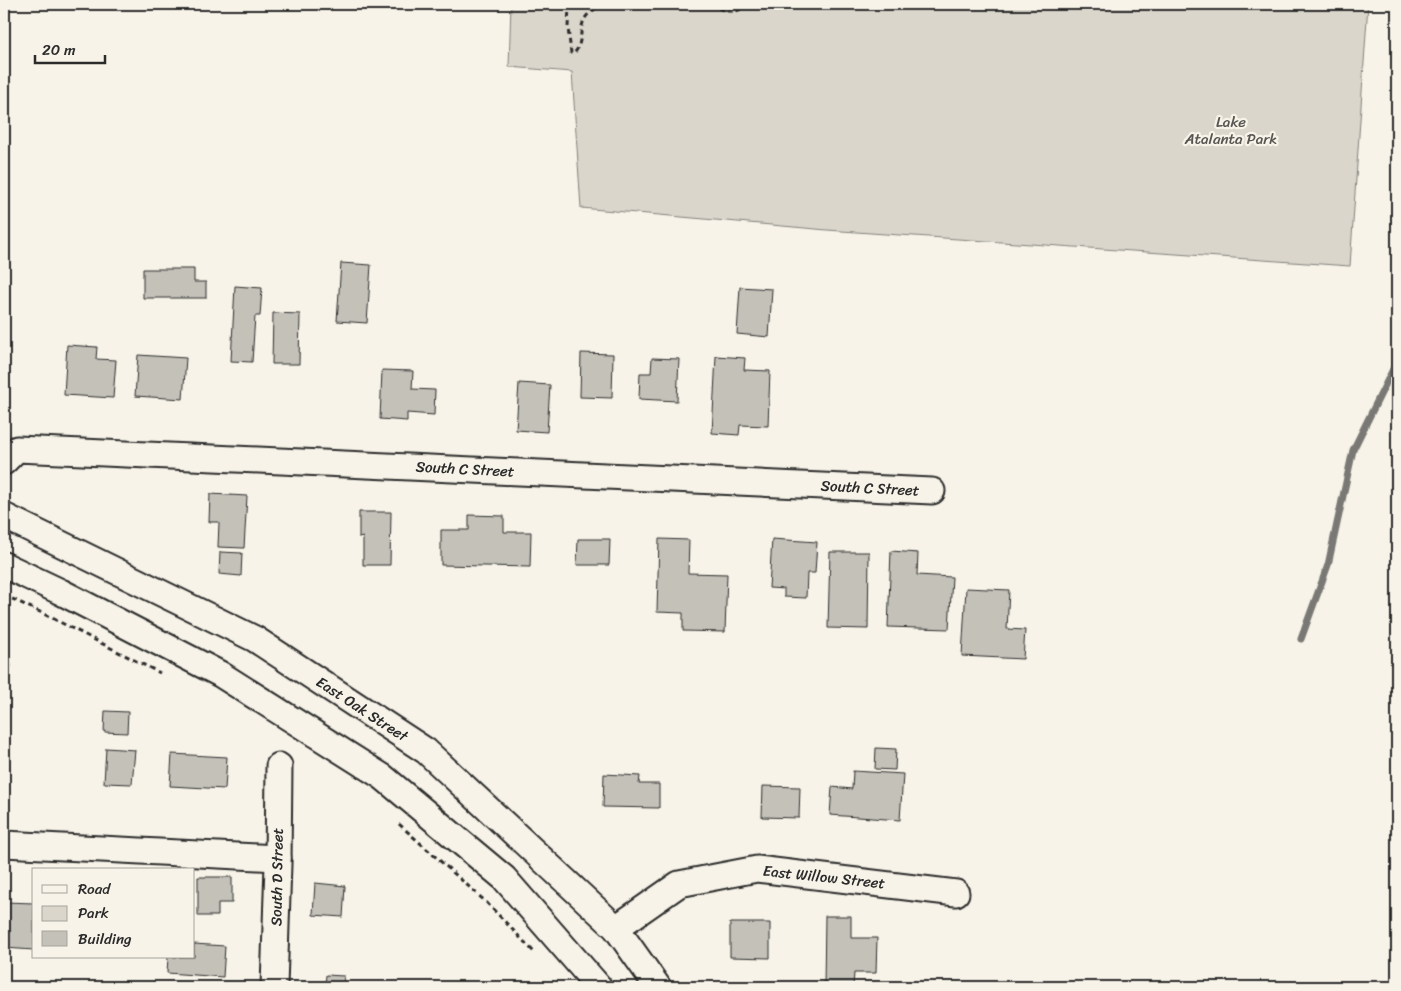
<svg xmlns="http://www.w3.org/2000/svg" width="1401" height="991" viewBox="0 0 1401 991" font-family="Sriracha,sans-serif">
<rect width="100%" height="100%" fill="#f7f3e8"/>
<filter id="ink" filterUnits="userSpaceOnUse"><feTurbulence type="fractalNoise" baseFrequency=".02" numOctaves="2"/><feDisplacementMap in="SourceGraphic" scale="10" xChannelSelector="R" yChannelSelector="G"/><feConvolveMatrix kernelMatrix="1 2 1 2 8 2 1 2 1" color-interpolation-filters="sRGB"/></filter>
<g filter="url(#ink)">
<path fill="#dad6cc" stroke="#82807c" d="M 511,4 L 1368,4 L 1350,266 L 827,230 L 581,208 L 572,72 L 509,67 Z"/>
<g fill="none" stroke-linecap="round" stroke-linejoin="round">
<path stroke="#7a7874" stroke-width="7" d="M 1301,639 L 1328,565 L 1353,450 L 1397,361"/>
</g>
<g fill="#c4c1b9" stroke="#2b2b2b">
<path d="M 341,263 L 371,265 L 367,323 L 337,321 Z"/>
<path d="M 143,269 L 194,269 L 194,282 L 206,282 L 206,298 L 143,298 Z"/>
<path d="M 235,286 L 262,288 L 260,316 L 255,316 L 252,362 L 231,361 Z"/>
<path d="M 740,287 L 772,289 L 769,337 L 737,334 Z"/>
<path d="M 273,313 L 300,314 L 299,364 L 272,364 Z"/>
<path d="M 67,345 L 97,347 L 96,359 L 116,360 L 113,398 L 64,395 Z"/>
<path d="M 581,353 L 613,354 L 612,398 L 580,397 Z"/>
<path d="M 138,355 L 186,358 L 183,399 L 135,396 Z"/>
<path d="M 716,356 L 745,358 L 744,370 L 770,371 L 768,426 L 740,425 L 739,435 L 712,433 Z"/>
<path d="M 652,358 L 679,359 L 677,401 L 639,399 L 640,373 L 651,373 Z"/>
<path d="M 382,370 L 413,371 L 412,389 L 435,390 L 434,415 L 407,413 L 407,421 L 380,419 Z"/>
<path d="M 519,383 L 550,385 L 547,432 L 516,430 Z"/>
<path d="M 210,494 L 247,496 L 244,548 L 218,547 L 219,522 L 209,522 Z"/>
<path d="M 359,512 L 391,512 L 390,565 L 363,565 L 363,537 L 359,538 Z"/>
<path d="M 469,515 L 504,516 L 504,532 L 531,532 L 530,567 L 441,565 L 441,530 L 469,530 Z"/>
<path d="M 578,539 L 610,539 L 609,565 L 577,565 Z"/>
<path d="M 659,539 L 689,540 L 688,573 L 727,574 L 725,632 L 683,631 L 683,613 L 657,612 Z"/>
<path d="M 772,539 L 817,542 L 815,573 L 807,573 L 806,598 L 784,597 L 784,589 L 769,588 Z"/>
<path d="M 891,551 L 918,553 L 917,575 L 952,577 L 949,629 L 888,627 Z"/>
<path d="M 220,552 L 242,553 L 241,576 L 219,574 Z"/>
<path d="M 830,552 L 869,552 L 868,629 L 828,628 Z"/>
<path d="M 966,588 L 1009,590 L 1007,629 L 1025,630 L 1023,659 L 962,656 Z"/>
<path d="M 4,664 L 11,664 L 10,675 L 4,675 Z"/>
<path d="M 105,711 L 128,712 L 127,733 L 104,732 Z"/>
<path d="M 106,748 L 135,750 L 132,784 L 104,783 Z"/>
<path d="M 876,748 L 896,749 L 895,770 L 875,769 Z"/>
<path d="M 172,754 L 227,757 L 225,789 L 170,786 Z"/>
<path d="M 853,771 L 903,774 L 900,820 L 830,815 L 832,787 L 852,789 Z"/>
<path d="M 604,774 L 640,776 L 639,784 L 659,784 L 659,808 L 603,807 Z"/>
<path d="M 763,786 L 800,787 L 799,818 L 762,817 Z"/>
<path d="M 198,877 L 232,877 L 232,903 L 218,903 L 218,916 L 198,916 Z"/>
<path d="M 315,883 L 345,886 L 343,917 L 313,915 Z"/>
<path d="M 4,902 L 34,903 L 34,950 L 4,948 Z"/>
<path d="M 825,916 L 851,916 L 851,938 L 877,938 L 876,973 L 854,973 L 853,987 L 824,986 Z"/>
<path d="M 730,923 L 770,923 L 770,958 L 730,957 Z"/>
<path d="M 194,944 L 225,946 L 223,977 L 167,973 L 168,957 L 194,957 Z"/>
<path d="M 326,975 L 344,976 L 343,987 L 346,987 L 325,987 Z"/>
</g>
<g fill="none" stroke-linecap="round" stroke-linejoin="round">
<g stroke="#2b2b2b" stroke-width="29">
<g id="minor">
<path d="M 4,462 L 17,449 L 932,491"/>
<path d="M 4,516 L 255,639 L 426,751 L 616,928 L 658,987"/>
<path d="M 4,565 L 61,592 L 220,674 L 383,777 L 504,878 L 599,987"/>
<path d="M 4,844 L 278,858"/>
<path d="M 616,928 L 679,884 L 757,869 L 956,893"/>
<path d="M 274,987 L 278,864 L 279,766"/>
</g>
</g>
<g stroke="#2b2b2b" stroke-width="3" stroke-dasharray="5 4" stroke-linecap="butt">
<path d="M 569,4 L 568,28 L 571,53 L 573,54 C 583,46 579,31 584,20 C 588,12 597,8 603,4"/>
<path d="M 711,4 C 717,9 729,12 736,11 C 740,10 745,6 748,4"/>
<path d="M 4,595 L 40,612 L 160,673"/>
<path d="M 399,824 L 487,903 L 534,952"/>
</g>
<use href="#minor" stroke="#f7f3e8" stroke-width="25"/>
</g>
</g>
<g text-anchor="middle" stroke-width="4.5" stroke-linejoin="round" paint-order="stroke">
<g font-size="15" fill="#575653" stroke="#f7f3e8">
<text x="1231" y="127">Lake<tspan x="1231" dy="17">Atalanta Park</tspan></text>
</g>
<g font-size="15" fill="#2b2b2b" stroke="#f7f3e8">
<text transform="translate(465 469) rotate(3)" y="5">South C Street</text>
<text transform="translate(870 488) rotate(3)" y="5">South C Street</text>
<text transform="translate(362 709) rotate(33)" y="5">East Oak Street</text>
<text transform="translate(277 877) rotate(-89)" y="5">South D Street</text>
<text transform="translate(824 877) rotate(6)" y="5">East Willow Street</text>
</g>
</g>
<rect width="1401" height="991" fill="none" stroke="#f7f3e8" stroke-width="20"/>
<rect x="10" y="10" width="1381" height="971" fill="none" stroke="#2b2b2b" stroke-width="2" filter="url(#ink)"/>
<rect x="32" y="868" width="162" height="90" fill="#f7f3e8" stroke="#a5a39c"/>
<rect x="42" y="885" width="25" height="8" fill="#f7f3e8" stroke="#a5a39c"/>
<text x="78" y="894" font-size="15" fill="#2b2b2b">Road</text>
<rect x="42" y="906" width="25" height="15" fill="#dad6cc" stroke="#a5a39c"/>
<text x="78" y="918" font-size="15" fill="#2b2b2b">Park</text>
<rect x="42" y="931" width="25" height="15" fill="#c4c1b9" stroke="#a5a39c"/>
<text x="78" y="944" font-size="15" fill="#2b2b2b">Building</text>
<path d="M35 55v8h70v-8" fill="none" stroke="#2b2b2b" stroke-width="2.5"/>
<text x="42" y="55" font-size="15" fill="#2b2b2b" stroke="#f7f3e8" stroke-width="4" paint-order="stroke">20 m</text>
</svg>
